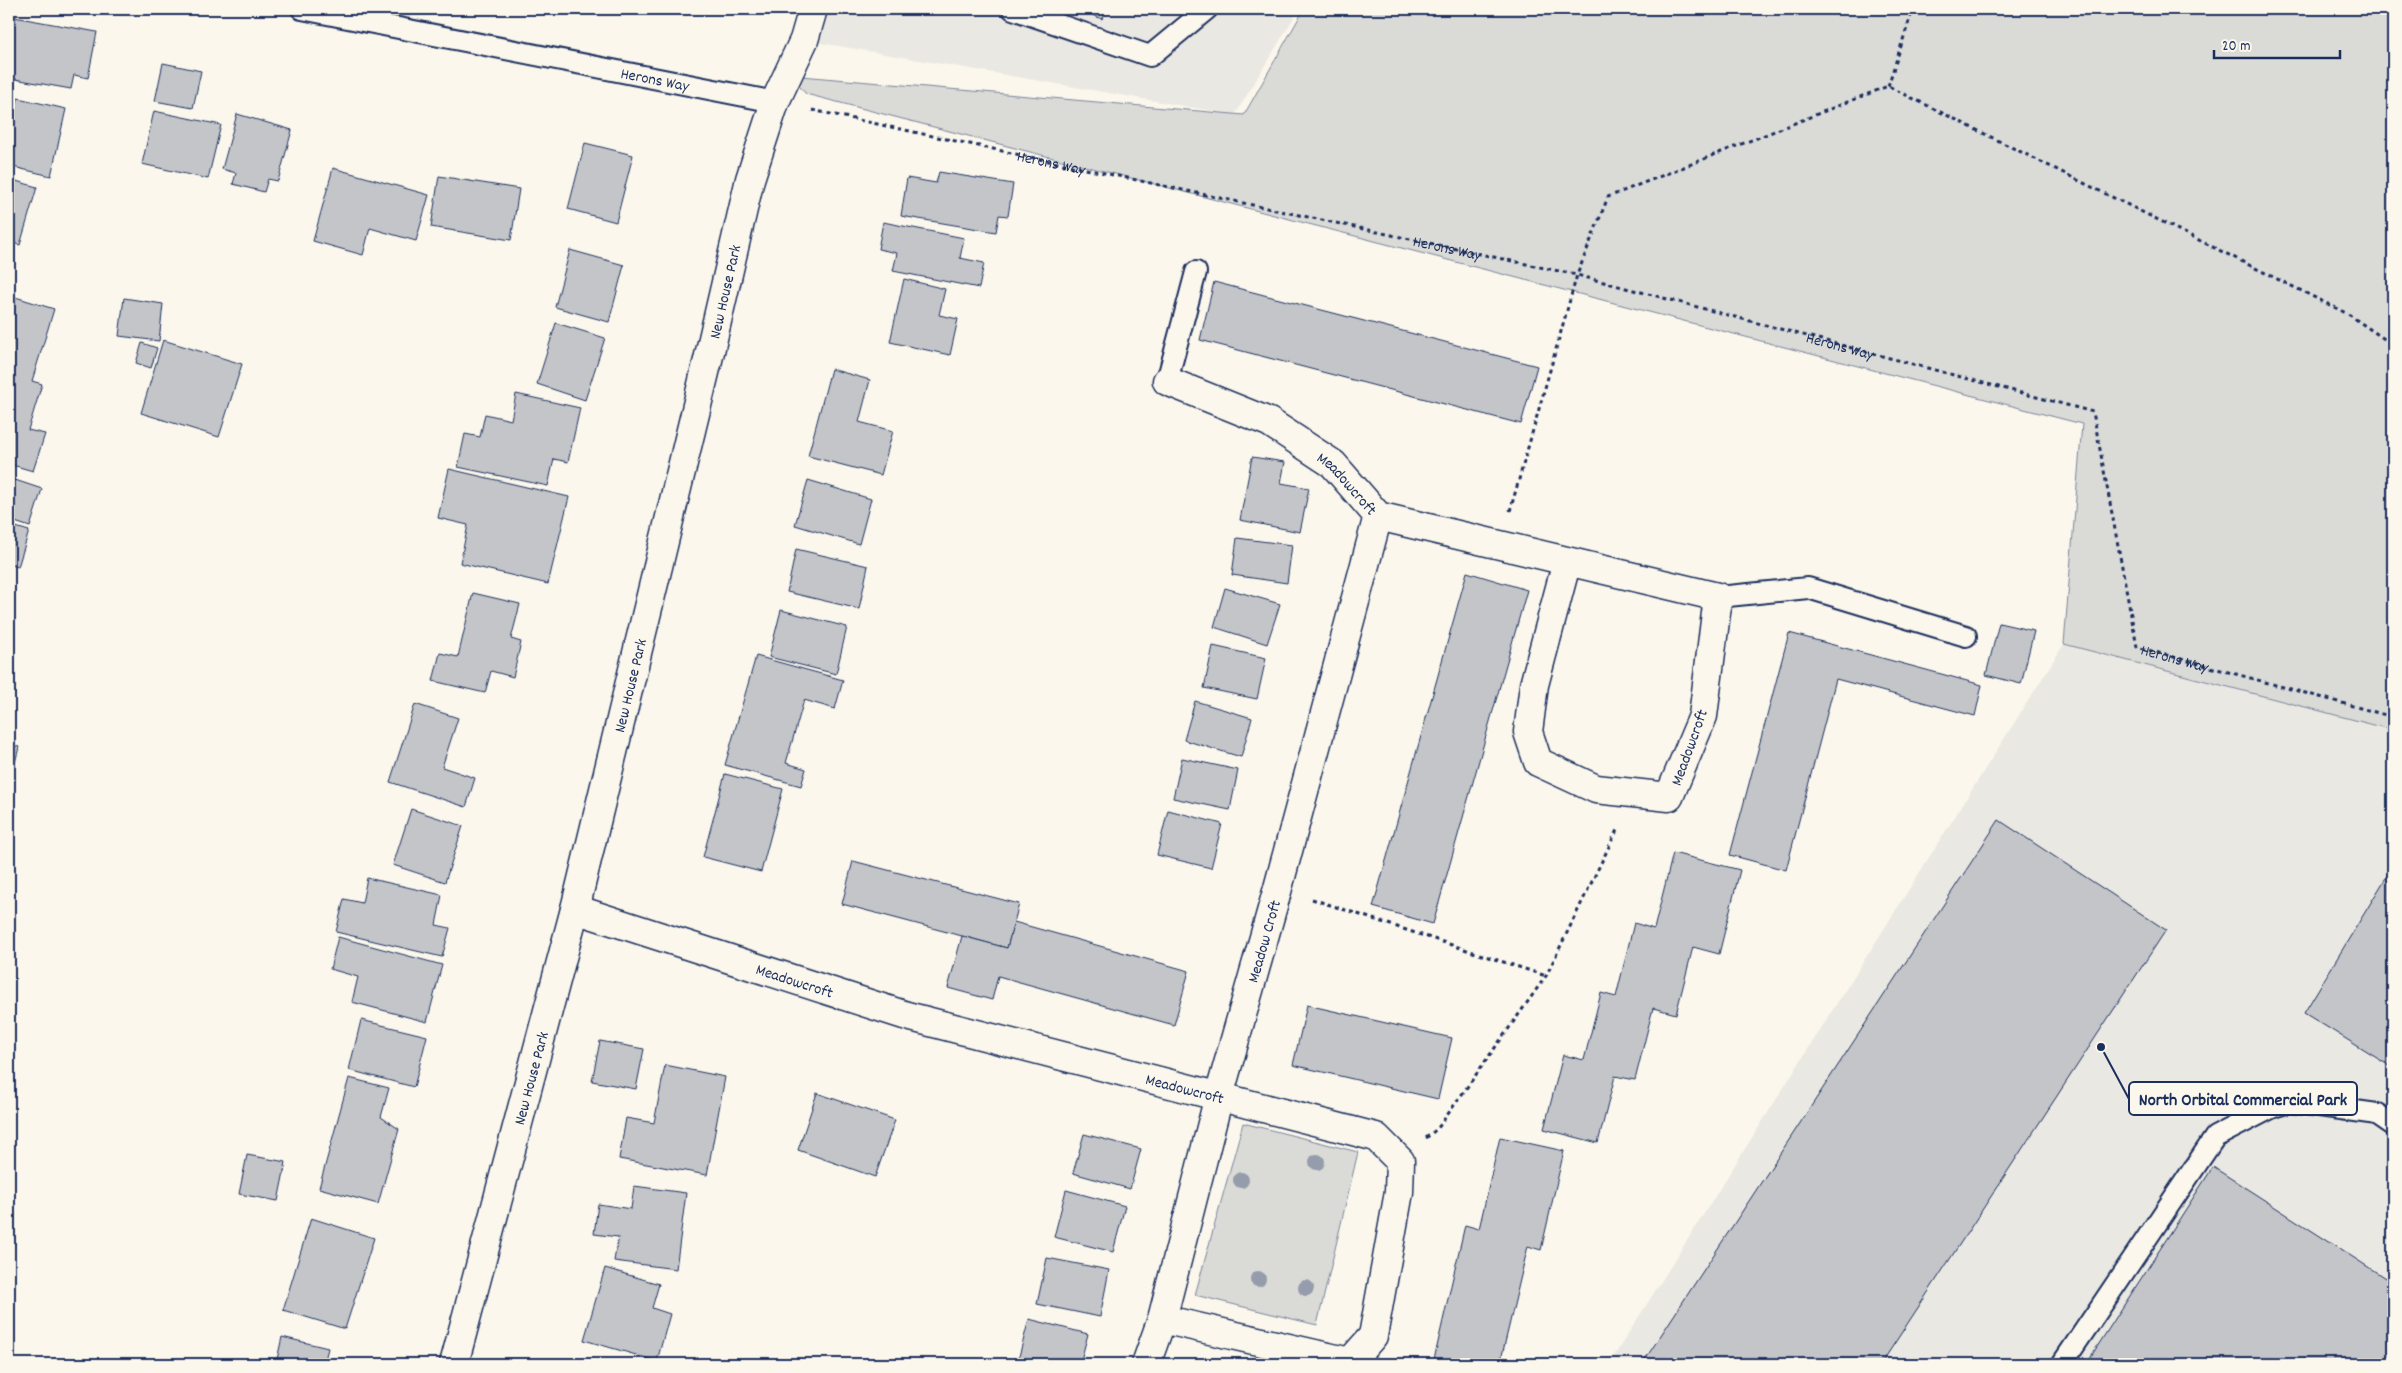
<svg xmlns="http://www.w3.org/2000/svg" width="2402" height="1373" viewBox="0 0 2402 1373" font-family="Dekko,sans-serif">
<rect width="100%" height="100%" fill="#fbf7ec"/>
<filter id="ink" filterUnits="userSpaceOnUse"><feTurbulence type="fractalNoise" baseFrequency=".02" numOctaves="2"/><feDisplacementMap in="SourceGraphic" scale="10" xChannelSelector="R" yChannelSelector="G"/><feConvolveMatrix kernelMatrix="1 2 1 2 8 2 1 2 1" color-interpolation-filters="sRGB"/></filter>
<g filter="url(#ink)">
<g fill="#eae8e2">
<path d="M 823,9 L 1299,9 L 1235,115 L 804,40 Z"/>
<path d="M 2064,644 L 2393,730 L 2393,1364 L 1609,1364 Z"/>
</g>
<g fill="#dadad7" stroke="#7a849a">
<path d="M 1304,9 L 2393,9 L 2393,730 L 2064,644 L 2082,424 L 806,94 L 790,75 L 1244,115 Z"/>
<path d="M 1243,1123 L 1358,1152 L 1317,1325 L 1195,1295 Z"/>
</g>
<g fill="#c3c5c9" stroke="#1b2f5e">
<path d="M 1077,9 L 1106,9 L 1102,19 Z"/>
<path d="M 14,17 L 97,32 L 88,78 L 74,75 L 71,89 L 9,78 L 9,46 Z"/>
<path d="M 163,63 L 201,71 L 193,108 L 155,101 Z"/>
<path d="M 18,98 L 66,109 L 51,176 L 9,166 L 9,135 Z"/>
<path d="M 154,111 L 221,125 L 208,179 L 142,164 Z"/>
<path d="M 237,114 L 292,130 L 278,181 L 268,179 L 264,192 L 233,184 L 236,173 L 222,169 Z"/>
<path d="M 585,143 L 633,155 L 616,222 L 568,209 Z"/>
<path d="M 333,168 L 429,195 L 416,241 L 370,228 L 363,255 L 313,241 Z"/>
<path d="M 939,172 L 1013,184 L 1008,216 L 999,215 L 996,232 L 901,216 L 907,178 L 936,183 Z"/>
<path d="M 439,176 L 519,189 L 511,240 L 431,227 Z"/>
<path d="M 9,179 L 37,187 L 20,245 L 9,242 Z"/>
<path d="M 883,222 L 964,238 L 960,258 L 984,263 L 979,288 L 893,271 L 897,253 L 878,249 Z"/>
<path d="M 570,250 L 624,265 L 609,322 L 555,307 Z"/>
<path d="M 904,279 L 945,289 L 939,315 L 958,319 L 950,355 L 890,342 Z"/>
<path d="M 1214,282 L 1537,366 L 1521,424 L 1200,340 Z"/>
<path d="M 9,295 L 54,309 L 32,381 L 42,384 L 28,430 L 45,434 L 33,471 L 9,464 Z"/>
<path d="M 124,298 L 163,304 L 159,341 L 119,336 Z"/>
<path d="M 556,323 L 605,338 L 585,400 L 537,384 Z"/>
<path d="M 163,340 L 242,364 L 219,437 L 141,413 Z"/>
<path d="M 142,343 L 157,348 L 151,368 L 136,363 Z"/>
<path d="M 831,369 L 870,380 L 859,422 L 893,431 L 881,475 L 808,456 Z"/>
<path d="M 516,394 L 580,408 L 568,462 L 554,459 L 548,486 L 458,467 L 465,434 L 480,437 L 485,414 L 511,420 Z"/>
<path d="M 1252,457 L 1285,462 L 1281,483 L 1309,488 L 1300,532 L 1240,520 Z"/>
<path d="M 449,469 L 569,497 L 548,584 L 460,563 L 468,525 L 438,518 Z"/>
<path d="M 9,478 L 42,489 L 30,527 L 9,520 Z"/>
<path d="M 808,480 L 871,499 L 859,544 L 795,525 Z"/>
<path d="M 9,525 L 29,531 L 18,567 L 9,564 Z"/>
<path d="M 1237,538 L 1292,545 L 1287,583 L 1232,575 Z"/>
<path d="M 796,549 L 868,566 L 859,609 L 787,592 Z"/>
<path d="M 1467,572 L 1527,590 L 1433,924 L 1373,907 Z"/>
<path d="M 1225,588 L 1280,604 L 1267,644 L 1214,627 Z"/>
<path d="M 473,593 L 520,604 L 511,639 L 521,642 L 513,677 L 491,671 L 485,693 L 433,681 L 440,653 L 458,657 Z"/>
<path d="M 781,610 L 847,627 L 836,674 L 769,657 Z"/>
<path d="M 1999,623 L 2034,631 L 2021,684 L 1986,675 Z"/>
<path d="M 1789,633 L 1982,685 L 1975,716 L 1836,679 L 1786,870 L 1730,855 Z"/>
<path d="M 1213,646 L 1266,658 L 1257,699 L 1204,688 Z"/>
<path d="M 756,656 L 843,680 L 835,709 L 804,700 L 786,763 L 806,769 L 801,786 L 725,765 Z"/>
<path d="M 1195,701 L 1252,718 L 1241,757 L 1184,740 Z"/>
<path d="M 415,704 L 458,718 L 442,767 L 475,778 L 466,807 L 390,782 Z"/>
<path d="M 9,744 L 19,747 L 12,775 L 9,774 Z"/>
<path d="M 1182,758 L 1238,770 L 1230,810 L 1173,798 Z"/>
<path d="M 725,774 L 783,789 L 761,872 L 703,857 Z"/>
<path d="M 411,809 L 463,826 L 445,882 L 393,865 Z"/>
<path d="M 1168,810 L 1222,824 L 1211,868 L 1157,855 Z"/>
<path d="M 1999,820 L 2166,930 L 1881,1364 L 1642,1364 Z"/>
<path d="M 1673,853 L 1740,870 L 1719,954 L 1693,947 L 1676,1014 L 1653,1008 L 1635,1080 L 1615,1076 L 1598,1143 L 1544,1129 L 1563,1055 L 1584,1060 L 1601,993 L 1616,997 L 1634,923 L 1654,929 Z"/>
<path d="M 853,861 L 1019,904 L 1007,948 L 842,904 Z"/>
<path d="M 2393,866 L 2393,1068 L 2304,1013 Z"/>
<path d="M 367,878 L 442,895 L 436,925 L 450,928 L 442,957 L 336,932 L 344,899 L 362,903 Z"/>
<path d="M 1014,922 L 1189,971 L 1174,1025 L 998,976 L 992,1000 L 948,988 L 962,936 L 1007,948 Z"/>
<path d="M 338,937 L 442,965 L 427,1022 L 352,1002 L 358,977 L 330,969 Z"/>
<path d="M 1307,1005 L 1452,1038 L 1438,1099 L 1293,1065 Z"/>
<path d="M 361,1020 L 427,1036 L 414,1087 L 349,1070 Z"/>
<path d="M 600,1041 L 644,1049 L 636,1089 L 592,1081 Z"/>
<path d="M 665,1065 L 725,1077 L 707,1175 L 619,1159 L 626,1118 L 654,1123 Z"/>
<path d="M 349,1078 L 389,1088 L 381,1117 L 399,1129 L 378,1204 L 319,1188 Z"/>
<path d="M 817,1093 L 895,1120 L 875,1177 L 798,1150 Z"/>
<path d="M 1084,1134 L 1141,1149 L 1130,1189 L 1073,1173 Z"/>
<path d="M 1500,1137 L 1564,1151 L 1541,1250 L 1528,1246 L 1500,1364 L 1433,1364 L 1465,1225 L 1479,1229 Z"/>
<path d="M 247,1155 L 286,1162 L 278,1201 L 239,1194 Z"/>
<path d="M 2213,1167 L 2393,1283 L 2393,1364 L 2086,1364 Z"/>
<path d="M 634,1186 L 686,1193 L 676,1269 L 614,1261 L 618,1237 L 594,1234 L 598,1204 L 631,1209 Z"/>
<path d="M 1066,1190 L 1125,1206 L 1113,1252 L 1054,1237 Z"/>
<path d="M 311,1218 L 374,1238 L 345,1329 L 283,1310 Z"/>
<path d="M 1047,1258 L 1109,1270 L 1100,1317 L 1037,1304 Z"/>
<path d="M 605,1268 L 659,1284 L 652,1308 L 670,1314 L 657,1361 L 584,1340 Z"/>
<path d="M 1029,1319 L 1088,1334 L 1080,1364 L 1017,1364 Z"/>
<path d="M 282,1337 L 328,1348 L 324,1364 L 276,1364 Z"/>
<path d="M 573,1359 L 592,1364 L 572,1364 Z"/>
</g>
<g fill="none" stroke-linecap="round" stroke-linejoin="round">
<g stroke="#1b2f5e" stroke-width="24">
<g id="lane">
<path id="s2" d="M 302,9 L 775,102"/>
<path d="M 1013,9 L 1150,56 L 1207,9"/>
<path d="M 1167,381 L 1196,272"/>
<path d="M 1718,597 L 1808,588 L 1966,636"/>
<path d="M 2062,1364 L 2215,1137 L 2273,1107 L 2290,1102 L 2377,1114 L 2393,1125"/>
</g>
</g>
<g stroke="#1b2f5e" stroke-width="31">
<g id="street">
<path id="s3" d="M 1167,381 L 1269,422 L 1333,464 L 1378,516 L 1718,597 L 1703,716 L 1669,797 L 1596,789 L 1538,762 L 1528,732 L 1534,685 L 1567,561"/>
<path id="s4" d="M 575,909 L 907,1016 L 1376,1137 L 1400,1161 L 1399,1192 L 1373,1336 L 1350,1362 L 1162,1319"/>
<path id="s5" d="M 454,1364 L 575,909 L 708,360 L 750,179 L 775,102 L 804,40 L 813,9"/>
<path id="s6" d="M 1146,1364 L 1162,1319 L 1219,1096 L 1278,888 L 1378,516"/>
</g>
</g>
<g stroke="#1b2f5e" stroke-width="3" stroke-dasharray="4 4" stroke-linecap="butt">
<path d="M 1888,86 L 1913,9"/>
<path id="s1" d="M 812,110 L 1577,275 L 2093,412 L 2137,647 L 2393,717"/>
<path d="M 1510,511 L 1577,275 L 1608,197 L 1888,86 L 2348,314 L 2393,345"/>
<path d="M 1312,899 L 1546,976"/>
<path d="M 1426,1138 L 1438,1128 L 1546,976 L 1618,828"/>
</g>
<use href="#lane" stroke="#fbf7ec" stroke-width="20"/>
<use href="#street" stroke="#fbf7ec" stroke-width="28"/>
</g>
<g fill="#959cab">
<circle cx="1317" cy="1162" r="8"/>
<circle cx="1241" cy="1180" r="8"/>
<circle cx="1258" cy="1279" r="8"/>
<circle cx="1306" cy="1288" r="8"/>
</g>
</g>
<g text-anchor="middle" stroke-width="4.5" stroke-linejoin="round" paint-order="stroke">
<g font-size="16" fill="#1b2f5e" stroke="#fbf7ec">
<text dy="6" stroke="none"><textPath href="#s2" startOffset="360">Herons Way</textPath></text>
<text dy="6" stroke="none"><textPath href="#s1" startOffset="245">Herons Way</textPath></text>
<text dy="6" stroke="none"><textPath href="#s1" startOffset="650">Herons Way</textPath></text>
<text dy="6" stroke="none"><textPath href="#s5" startOffset="1106">New House Park</textPath></text>
<text dy="6" stroke="none"><textPath href="#s1" startOffset="1055">Herons Way</textPath></text>
<text dy="6" stroke="none"><textPath href="#s3" startOffset="210">Meadowcroft</textPath></text>
<text dy="6" stroke="none"><textPath href="#s1" startOffset="1595">Herons Way</textPath></text>
<text dy="6" stroke="none"><textPath href="#s5" startOffset="701">New House Park</textPath></text>
<text transform="translate(1688 747) rotate(-70)" y="6">Meadowcroft</text>
<text dy="6" stroke="none"><textPath href="#s6" startOffset="439">Meadow Croft</textPath></text>
<text dy="6" stroke="none"><textPath href="#s4" startOffset="231">Meadowcroft</textPath></text>
<text dy="6" stroke="none"><textPath href="#s5" startOffset="296">New House Park</textPath></text>
<text dy="6" stroke="none"><textPath href="#s4" startOffset="636">Meadowcroft</textPath></text>
</g>
</g>
<path fill="none" stroke="#1b2f5e" stroke-width="2" d="M2101 1047L2129 1099"/>
<circle fill="#1b2f5e" stroke="#fbf7ec" stroke-width="2" cx="2101" cy="1047" r="5"/>
<rect fill="#fbf7ec" stroke="#1b2f5e" stroke-width="2" x="2129" y="1082" width="228" height="33" rx="5"/>
<g font-size="18" text-anchor="middle" font-weight="bold" fill="#1b2f5e">
<text x="2243" y="1105">North Orbital Commercial Park</text>
</g>
<rect width="2402" height="1373" fill="none" stroke="#fbf7ec" stroke-width="30"/>
<rect x="15" y="15" width="2372" height="1343" fill="none" stroke="#1b2f5e" stroke-width="2" filter="url(#ink)"/>
<path d="M2214 50v8h126v-8" fill="none" stroke="#1b2f5e" stroke-width="2.5"/>
<text x="2222" y="50" font-size="15" fill="#1b2f5e" stroke="#fbf7ec" stroke-width="4" paint-order="stroke">20 m</text>
</svg>
